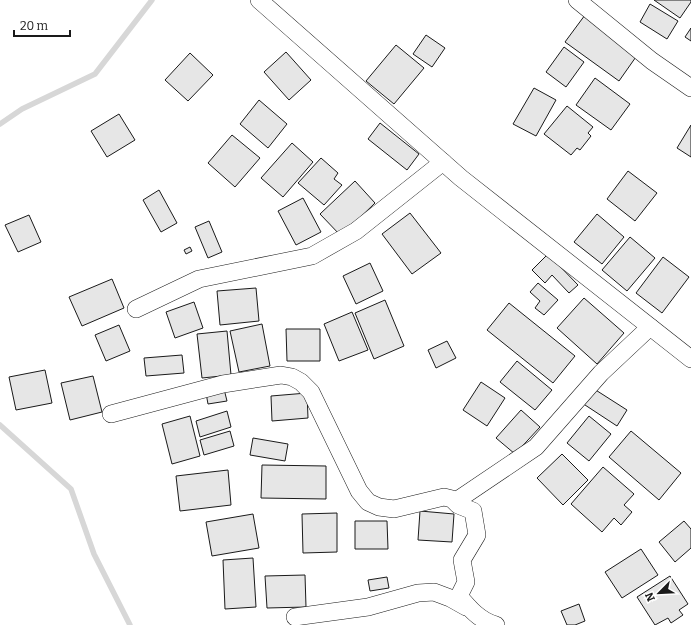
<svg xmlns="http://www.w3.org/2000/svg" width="691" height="625" viewBox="0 0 691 625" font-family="Bitter,serif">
<rect width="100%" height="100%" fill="#fff"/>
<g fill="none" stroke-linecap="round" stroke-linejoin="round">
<g stroke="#d7d7d7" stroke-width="5.5">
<path d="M 0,124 L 22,109 L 95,74 L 152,0"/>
<path d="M 0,425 L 71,489 L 94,554 L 130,625"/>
</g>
</g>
<g fill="#e6e6e6" stroke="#1a1a1a">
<path d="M 654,0 L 691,0 L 691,2 L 680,18 Z"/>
<path d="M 650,4 L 678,21 L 667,39 L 640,22 Z"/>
<path d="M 585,15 L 638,54 L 619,81 L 565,42 Z"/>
<path d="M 691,28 L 691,41 L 685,37 Z"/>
<path d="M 426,35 L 445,48 L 432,67 L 413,54 Z"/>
<path d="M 396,45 L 424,68 L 394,104 L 366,81 Z"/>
<path d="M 564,47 L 584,62 L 566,87 L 546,72 Z"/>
<path d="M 286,52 L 311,80 L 289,100 L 264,72 Z"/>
<path d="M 190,53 L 213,75 L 188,101 L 165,80 Z"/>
<path d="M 595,78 L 630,104 L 611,130 L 576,105 Z"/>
<path d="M 534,88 L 556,100 L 536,136 L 513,124 Z"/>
<path d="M 259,100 L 287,124 L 268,148 L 240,124 Z"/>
<path d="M 567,106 L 593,127 L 588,133 L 591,136 L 580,150 L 577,148 L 571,155 L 544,134 Z"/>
<path d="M 119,114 L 135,140 L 107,157 L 91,131 Z"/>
<path d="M 380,123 L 419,154 L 407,170 L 368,139 Z"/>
<path d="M 691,125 L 691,157 L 677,148 Z"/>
<path d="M 232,135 L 260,158 L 235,187 L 208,163 Z"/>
<path d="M 292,143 L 313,162 L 283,197 L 261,178 Z"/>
<path d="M 321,158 L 338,173 L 334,179 L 342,185 L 324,205 L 298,183 Z"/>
<path d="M 628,171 L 657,193 L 635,221 L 607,199 Z"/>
<path d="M 355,181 L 375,203 L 341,236 L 320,214 Z"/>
<path d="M 159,190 L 177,223 L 161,232 L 143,200 Z"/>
<path d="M 303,198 L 321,232 L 296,245 L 278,211 Z"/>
<path d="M 410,213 L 441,253 L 412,274 L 382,234 Z"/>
<path d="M 597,214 L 624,237 L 602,264 L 574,242 Z"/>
<path d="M 29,215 L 41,242 L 18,252 L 5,225 Z"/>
<path d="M 209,221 L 222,252 L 208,258 L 195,227 Z"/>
<path d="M 630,237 L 655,258 L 627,291 L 602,270 Z"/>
<path d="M 190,247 L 192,251 L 186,254 L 184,250 Z"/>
<path d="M 548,254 L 578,285 L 569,293 L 552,275 L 545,283 L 532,270 Z"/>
<path d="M 663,257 L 689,277 L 662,313 L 636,293 Z"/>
<path d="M 370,263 L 383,291 L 356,304 L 343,276 Z"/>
<path d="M 112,279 L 124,308 L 82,326 L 69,297 Z"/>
<path d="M 538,283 L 558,300 L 544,315 L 535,308 L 540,301 L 530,292 Z"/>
<path d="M 256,288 L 259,321 L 220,325 L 217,291 Z"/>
<path d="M 584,298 L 624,333 L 597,364 L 557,328 Z"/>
<path d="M 385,300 L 404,346 L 374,359 L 355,313 Z"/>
<path d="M 194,302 L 203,328 L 175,338 L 166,312 Z"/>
<path d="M 509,303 L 575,356 L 553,383 L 487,330 Z"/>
<path d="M 352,312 L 368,350 L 339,361 L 324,324 Z"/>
<path d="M 262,324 L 270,366 L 239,372 L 230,331 Z"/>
<path d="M 119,325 L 130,351 L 106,361 L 95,335 Z"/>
<path d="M 286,329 L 320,329 L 320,361 L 287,361 Z"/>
<path d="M 227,331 L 231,375 L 202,378 L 197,334 Z"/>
<path d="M 447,341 L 456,358 L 436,368 L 428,350 Z"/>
<path d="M 182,355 L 184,373 L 146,376 L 144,358 Z"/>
<path d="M 517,361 L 552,390 L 535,410 L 500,382 Z"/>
<path d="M 45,370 L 52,403 L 16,410 L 9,377 Z"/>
<path d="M 93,376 L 102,412 L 70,420 L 61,383 Z"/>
<path d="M 481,382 L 505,398 L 487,426 L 463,410 Z"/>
<path d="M 591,387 L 627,410 L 617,426 L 582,403 Z"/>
<path d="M 224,389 L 227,401 L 208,404 L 206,393 Z"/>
<path d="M 307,393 L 308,418 L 272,421 L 271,396 Z"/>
<path d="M 521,410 L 540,427 L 515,454 L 496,438 Z"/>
<path d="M 227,411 L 231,427 L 200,437 L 196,421 Z"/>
<path d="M 190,416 L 200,456 L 172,464 L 162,424 Z"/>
<path d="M 589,416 L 611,434 L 589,461 L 567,443 Z"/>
<path d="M 230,431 L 234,446 L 204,455 L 200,440 Z"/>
<path d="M 631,431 L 681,473 L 659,500 L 609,457 Z"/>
<path d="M 253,438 L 288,444 L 285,461 L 250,455 Z"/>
<path d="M 562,454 L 588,480 L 563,505 L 537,478 Z"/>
<path d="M 262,465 L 326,466 L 326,499 L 261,498 Z"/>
<path d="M 603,467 L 634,494 L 624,505 L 632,512 L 621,525 L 614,518 L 602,532 L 571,504 Z"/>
<path d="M 228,470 L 231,505 L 180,511 L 176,476 Z"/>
<path d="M 420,511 L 454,514 L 452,542 L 418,540 Z"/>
<path d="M 337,513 L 337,552 L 303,553 L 302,514 Z"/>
<path d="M 253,514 L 259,548 L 212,556 L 206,522 Z"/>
<path d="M 355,521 L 387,521 L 388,549 L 355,549 Z"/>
<path d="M 684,521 L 691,529 L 691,548 L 675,562 L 659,542 Z"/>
<path d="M 641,549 L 658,575 L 622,598 L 605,572 Z"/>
<path d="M 253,558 L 256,607 L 225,609 L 223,560 Z"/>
<path d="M 305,575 L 306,607 L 267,608 L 265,576 Z"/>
<path d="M 670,576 L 688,604 L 679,610 L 683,615 L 671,623 L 668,618 L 655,625 L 637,597 Z"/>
<path d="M 387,577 L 389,588 L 370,591 L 368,580 Z"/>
<path d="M 579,604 L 585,621 L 575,625 L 567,625 L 561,611 Z"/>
</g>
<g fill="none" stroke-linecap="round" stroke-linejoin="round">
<g stroke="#1a1a1a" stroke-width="18">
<g id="minor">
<path d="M 259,0 L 461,178 L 691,359"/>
<path d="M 577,0 L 652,61 L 691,88"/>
<path d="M 136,309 L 199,279 L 312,256 L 356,231 L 443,162"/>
<path d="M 111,414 L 223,384 L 281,375 L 292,377 L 301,382 L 311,392 L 359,491 L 368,502 L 379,507 L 394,509 L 444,497 L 452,499 L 458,505 L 473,511 L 477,535 L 462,560 L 466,582 L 459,596 C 469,608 480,621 496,625"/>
<path d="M 456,501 L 536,447 L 601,373 L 650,327"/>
<path d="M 295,617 L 368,607 L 418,593 L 434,592 L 450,598 L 466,607"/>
</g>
</g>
<use href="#minor" stroke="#fff" stroke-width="17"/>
</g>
<g transform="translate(659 593) rotate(246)" stroke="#ffffff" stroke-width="3" paint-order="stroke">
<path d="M0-3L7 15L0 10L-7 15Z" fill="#1a1a1a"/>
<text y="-6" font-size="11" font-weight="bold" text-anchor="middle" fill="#1a1a1a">N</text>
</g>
<path d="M14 30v6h56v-6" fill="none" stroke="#1a1a1a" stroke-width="2"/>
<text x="20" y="30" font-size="12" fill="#1a1a1a" stroke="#ffffff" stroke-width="3" paint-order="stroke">20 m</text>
</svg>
